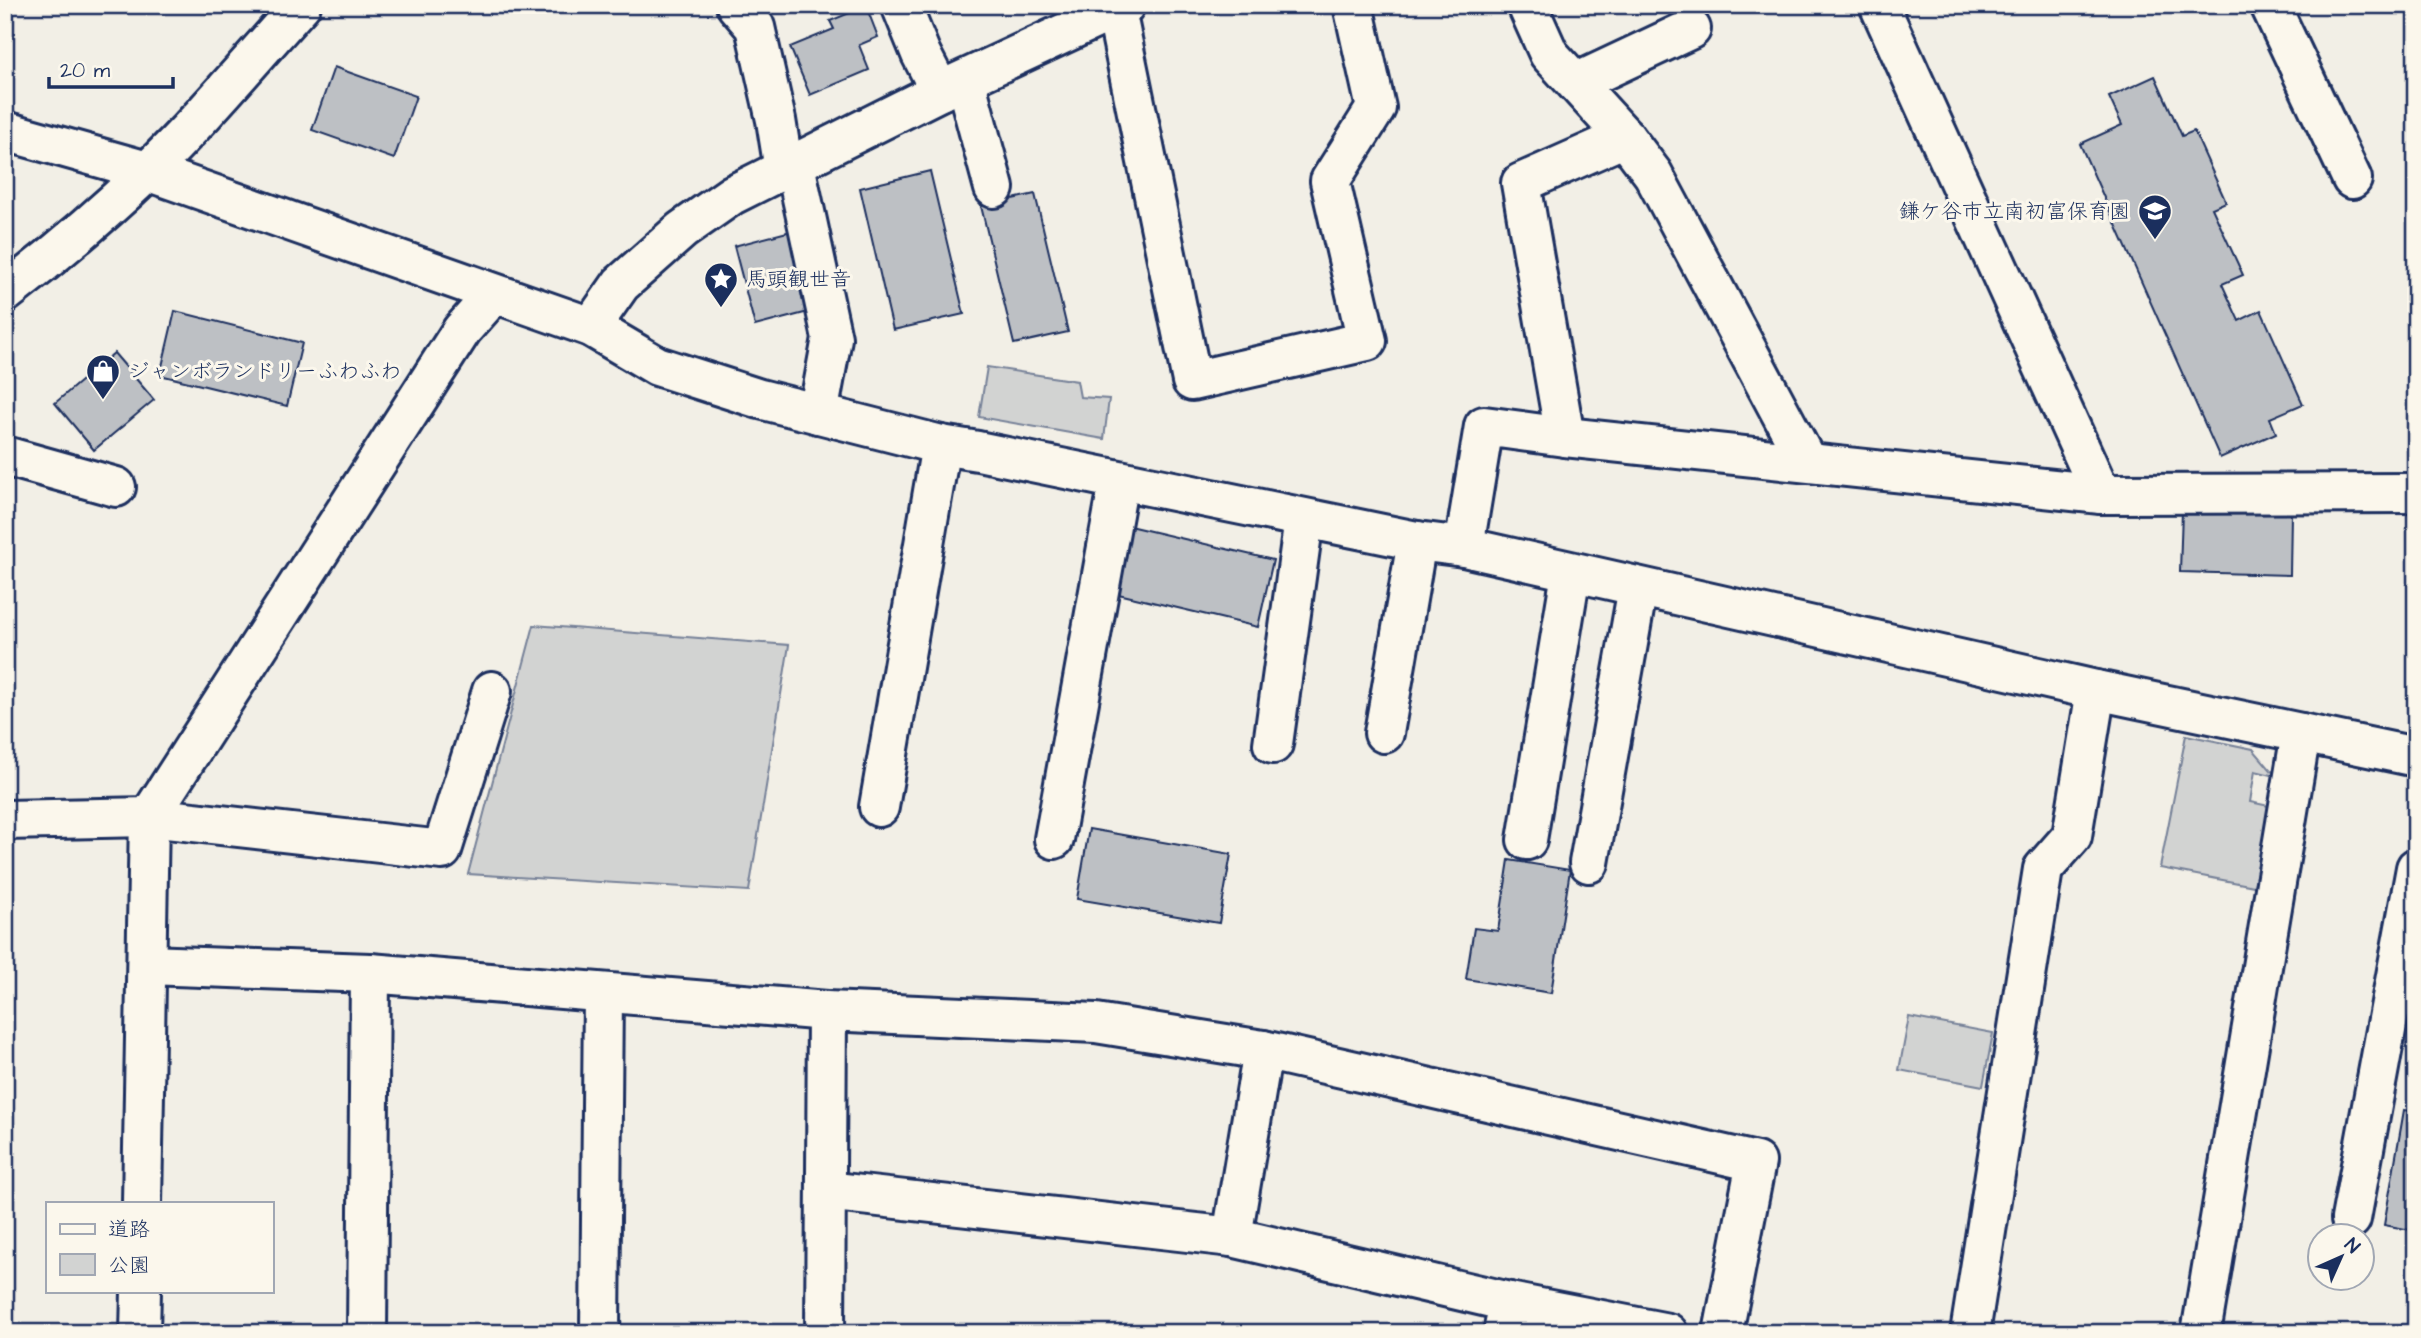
<svg xmlns="http://www.w3.org/2000/svg" width="2421" height="1338" viewBox="0 0 2421 1338" font-family="'Architects Daughter','Klee One',sans-serif">
<rect width="100%" height="100%" fill="#f2efe6"/>
<filter id="ink" filterUnits="userSpaceOnUse"><feTurbulence type="fractalNoise" baseFrequency=".0143" numOctaves="2"/><feDisplacementMap in="SourceGraphic" scale="14" xChannelSelector="R" yChannelSelector="G"/><feConvolveMatrix kernelMatrix="1 2 1 2 8 2 1 2 1" color-interpolation-filters="sRGB"/></filter>
<g filter="url(#ink)">
<g fill="#d2d3d2" stroke="#768198" stroke-width="2">
<path d="M 987,367 L 1077,381 L 1080,397 L 1109,399 L 1104,439 L 979,417 Z"/>
<path d="M 534,625 L 789,645 L 749,891 L 468,874 Z"/>
<path d="M 2186,735 L 2253,749 L 2276,776 L 2255,771 L 2250,802 L 2269,806 L 2254,886 L 2160,868 Z"/>
<path d="M 1909,1017 L 1993,1033 L 1983,1086 L 1899,1070 Z"/>
</g>
<g fill="#bdc0c4" stroke="#1b2f5e" stroke-width="2">
<path d="M 866,6 L 878,37 L 859,45 L 869,70 L 810,95 L 790,47 L 834,29 L 830,21 Z"/>
<path d="M 334,67 L 416,96 L 394,159 L 312,130 Z"/>
<path d="M 2155,76 L 2182,136 L 2194,131 L 2226,202 L 2212,208 L 2243,275 L 2222,284 L 2239,321 L 2261,310 L 2303,404 L 2270,418 L 2276,433 L 2220,458 L 2080,144 L 2122,125 L 2109,97 Z"/>
<path d="M 930,171 L 964,314 L 893,330 L 860,188 Z"/>
<path d="M 1035,194 L 1068,332 L 1014,344 L 981,206 Z"/>
<path d="M 791,231 L 812,311 L 755,326 L 734,246 Z"/>
<path d="M 175,311 L 302,343 L 287,406 L 160,375 Z"/>
<path d="M 114,353 L 154,400 L 94,450 L 55,403 Z"/>
<path d="M 2182,510 L 2291,513 L 2290,575 L 2180,572 Z"/>
<path d="M 1125,525 L 1273,560 L 1258,627 L 1110,592 Z"/>
<path d="M 1089,829 L 1231,854 L 1219,923 L 1077,899 Z"/>
<path d="M 1509,860 L 1570,870 L 1551,993 L 1466,979 L 1474,928 L 1498,931 Z"/>
<path d="M 2404,1110 L 2416,1112 L 2416,1231 L 2384,1225 Z"/>
</g>
<g fill="none" stroke-linecap="round" stroke-linejoin="round">
<g stroke="#1b2f5e" stroke-width="44">
<g id="minor">
<path d="M 736,5 L 755,27 L 776,120 L 784,170"/>
<path d="M 901,5 L 921,54 L 940,91"/>
<path d="M 1527,5 L 1549,54 L 1625,137 L 1653,174 L 1807,462"/>
<path d="M 1879,5 L 2101,494"/>
<path d="M 2270,5 L 2352,179"/>
<path d="M 1116,10 L 1192,381 L 1367,341 L 1330,181 L 1376,108 L 1353,5"/>
<path d="M 965,80 L 994,188"/>
<path d="M 1576,83 L 1691,29"/>
<path d="M 5,131 L 147,171 L 591,327 L 657,366 L 760,399 L 941,445 L 978,451 L 1417,541 L 1464,547 L 2096,690 L 2416,757"/>
<path d="M 795,165 L 832,338 L 818,414"/>
<path d="M 5,293 C 55,255 103,214 148,171 C 202,119 250,61 301,5"/>
<path d="M 591,327 L 621,284 L 682,230 L 732,195 L 940,91 L 1125,5"/>
<path d="M 1565,437 L 1521,183 L 1625,137"/>
<path d="M 5,456 L 116,487"/>
<path d="M 1464,547 L 1484,426 L 1565,437 L 2101,494 L 2416,493"/>
<path d="M 1384,733 L 1417,541"/>
<path d="M 1273,744 L 1304,519"/>
<path d="M 879,807 L 941,445"/>
<path d="M 5,820 L 149,817 L 462,330 L 494,294"/>
<path d="M 1054,839 L 1119,481"/>
<path d="M 1527,840 L 1571,573"/>
<path d="M 1589,863 L 1638,587"/>
<path d="M 147,965 L 370,973 L 827,1011 L 1096,1023 L 1263,1050 L 1756,1162 L 1723,1333"/>
<path d="M 826,1191 L 1232,1237 L 1509,1302 L 1668,1333"/>
<path d="M 142,1203 L 149,817 L 442,850 L 492,691"/>
<path d="M 2351,1219 L 2416,868"/>
<path d="M 1232,1237 L 1263,1050"/>
<path d="M 140,1333 L 141,1291"/>
<path d="M 367,1333 L 370,973"/>
<path d="M 600,1333 L 603,993"/>
<path d="M 825,1333 L 827,1011"/>
<path d="M 1503,1333 L 1509,1302"/>
<path d="M 1970,1333 L 2043,869 L 2072,836 L 2096,690"/>
<path d="M 2201,1333 L 2301,733"/>
</g>
</g>
<use href="#minor" stroke="#fbf7ec" stroke-width="38"/>
</g>
</g>
<defs>
<g id="school-pin" transform="scale(1.75)"><path d="M0 17L-7.5 6A9.5 9.5 0 1 1 7.5 6Z" fill="#1b2f5e" stroke="#fbf7ec"/><path d="M0-5L7-2L0 1L-7-2ZM-4 1L0 2.5L4 1V4Q0 6-4 4Z" fill="#fff"/></g>
<g id="sight-pin" transform="scale(1.75)"><path d="M0 17L-7.5 6A9.5 9.5 0 1 1 7.5 6Z" fill="#1b2f5e" stroke="#fbf7ec"/><path d="M0-6L1.8-2.2L6-1.7L2.9 1.2L3.7 5.4L0 3.3L-3.7 5.4L-2.9 1.2L-6-1.7L-1.8-2.2Z" fill="#fff"/></g>
<g id="shop-pin" transform="scale(1.75)"><path d="M0 17L-7.5 6A9.5 9.5 0 1 1 7.5 6Z" fill="#1b2f5e" stroke="#fbf7ec"/><path d="M-5-2.5h2.3a2.7 3.5 0 0 1 5.4 0H5L5.5 6h-11ZM-1.5-2.5h3a1.5 2.3 0 0 0-3 0Z" fill="#fff"/></g>
</defs>
<g fill-rule="evenodd">
<use href="#school-pin" x="2155" y="211"/>
<use href="#sight-pin" x="721" y="279"/>
<use href="#shop-pin" x="103" y="371"/>
</g>
<g text-anchor="middle" stroke-width="6" stroke-linejoin="round" paint-order="stroke">
<g font-size="21" fill="#1b2f5e" stroke="#fbf7ec" text-anchor="start">
<text x="2130" y="218" text-anchor="end">鎌ケ谷市立南初富保育園</text>
<text x="746" y="286">馬頭観世音</text>
<text x="128" y="378">ジャンボランドリーふわふわ</text>
</g>
</g>
<rect width="2421" height="1338" fill="none" stroke="#fbf7ec" stroke-width="28"/>
<rect x="14" y="14" width="2393" height="1310" fill="none" stroke="#1b2f5e" stroke-width="2.5" filter="url(#ink)"/>
<rect x="46" y="1202" width="228" height="91" fill="#fbf7ec" stroke="#a1a7b3" stroke-width="2"/>
<rect x="60" y="1224" width="35" height="10" fill="#fbf7ec" stroke="#a1a7b3" stroke-width="2"/>
<text x="108" y="1236" font-size="21" fill="#1b2f5e">道路</text>
<rect x="60" y="1254" width="35" height="21" fill="#d2d3d2" stroke="#a1a7b3" stroke-width="2"/>
<text x="108" y="1272" font-size="21" fill="#1b2f5e">公園</text>
<g transform="translate(2341 1257) rotate(45)"><circle r="33" fill="#fbf7ec" stroke="#a1a7b3" stroke-width="2"/>
<path d="M0-5L12 26L0 18L-12 26Z" fill="#1b2f5e"/>
<text y="-10" font-size="19" font-weight="bold" text-anchor="middle" fill="#1b2f5e">N</text>
</g>
<path d="M49 77v10h124v-10" fill="none" stroke="#1b2f5e" stroke-width="3.5"/>
<text x="60" y="77" font-size="21" fill="#1b2f5e" stroke="#fbf7ec" stroke-width="5" paint-order="stroke">20 m</text>
</svg>
